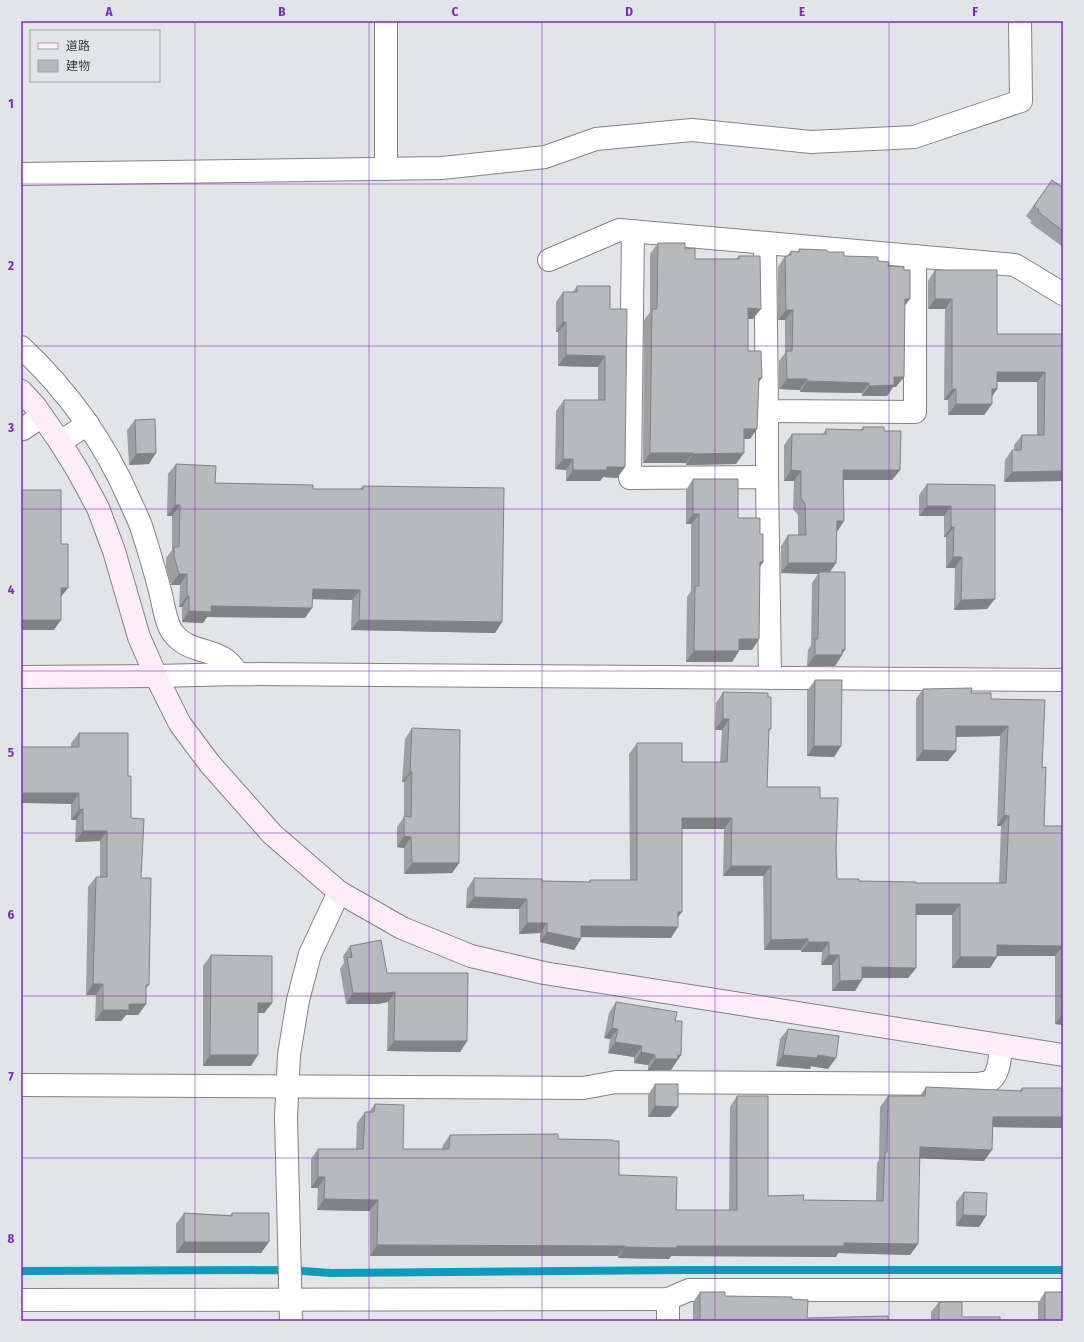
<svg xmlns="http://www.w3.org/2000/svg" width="1084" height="1342" viewBox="0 0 1084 1342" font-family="'Fira Sans Condensed','Noto Sans JP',sans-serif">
<rect width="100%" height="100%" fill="#e3e4e7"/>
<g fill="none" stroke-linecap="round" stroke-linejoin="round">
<path stroke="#0f9cbc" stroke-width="8" d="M 21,1271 L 289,1270 L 331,1273 L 686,1270 L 1063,1270"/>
<g stroke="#828385" stroke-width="24">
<g id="street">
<path d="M 386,21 L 386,169"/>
<path d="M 21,174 L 442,168 L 545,157 L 596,139 L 692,130 L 811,142 L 914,137 L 1021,101 L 1020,21"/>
<path d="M 633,231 L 630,478 L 767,477 L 770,678"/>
<path d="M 765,243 L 767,411 L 915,412 L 915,256"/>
<path d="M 549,260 L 619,230 L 1015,265 L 1063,294"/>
<path d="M 21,347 C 67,390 105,443 130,501 C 134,510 139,520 142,529 C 148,548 154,568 159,587 C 163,600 165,623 173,633 C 187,652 209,648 226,660 C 231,664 235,669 238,674"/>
<path d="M 21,428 L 23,429 L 42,416"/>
<path d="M 60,442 L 88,424"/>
<path d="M 767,477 L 767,411"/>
<path d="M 156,676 L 238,674 L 1063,680"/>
<path d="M 21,1085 L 583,1088 L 616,1082 L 979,1084 C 981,1083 986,1083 988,1082 C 1000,1076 1000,1056 1001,1046"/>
<path d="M 21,1300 L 668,1299 L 689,1290 L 1063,1290"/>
<path d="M 291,1321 L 286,1117 L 289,1055 L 298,1000 L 310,954 L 339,892"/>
<path d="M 668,1321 L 668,1299"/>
</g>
</g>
<g stroke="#828385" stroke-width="24">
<g id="secondary">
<path d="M 21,391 L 35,406 L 60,442 L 78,471 L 98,508 L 114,551 L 139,637 L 156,676 L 180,724 L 210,764 L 272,834 L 339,892 L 402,928 L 471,956 L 544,973 L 1063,1055"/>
<path d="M 21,677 L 156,676"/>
</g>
</g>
<use href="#street" stroke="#fff" stroke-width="22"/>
<use href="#secondary" stroke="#feecf8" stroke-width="22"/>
</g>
<g fill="#9e9fa1">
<path d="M 1052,180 L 1063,188 L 1063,247 L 1030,223 L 1032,221 L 1026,216 Z"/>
<path d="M 658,243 L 685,249 L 695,259 L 736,259 L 739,256 L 753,319 L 748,319 L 748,351 L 762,378 L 758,382 L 750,439 L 744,439 L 736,464 L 686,465 L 686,463 L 643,463 L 644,320 L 650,312 L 650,254 Z"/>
<path d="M 799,249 L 828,252 L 844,256 L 878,261 L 888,266 L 905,306 L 896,387 L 893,387 L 887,396 L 862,396 L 862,393 L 800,392 L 800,390 L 779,389 L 779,361 L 785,353 L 785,320 L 778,320 L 778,267 L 785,256 L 787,256 L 791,251 L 798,252 Z"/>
<path d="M 935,270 L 997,334 L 1063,334 L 1063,481 L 1004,482 L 1005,460 L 1012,450 L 1014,450 L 1014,445 L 1022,435 L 1037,435 L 1037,382 L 997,382 L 997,389 L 992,397 L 992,404 L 984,415 L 948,415 L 948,400 L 944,400 L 945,309 L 928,309 L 928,281 Z"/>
<path d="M 577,286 L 610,309 L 625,467 L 617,478 L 603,477 L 600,481 L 566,481 L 566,470 L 555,469 L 556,411 L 564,400 L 598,400 L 598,367 L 558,366 L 558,332 L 556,332 L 556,302 L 563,292 L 573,292 Z"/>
<path d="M 135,420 L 149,464 L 129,465 L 127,430 Z"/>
<path d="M 863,427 L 884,431 L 900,470 L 892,480 L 844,480 L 837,532 L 836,563 L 830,572 L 842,655 L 835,666 L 807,666 L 808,650 L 811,645 L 812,583 L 818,574 L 781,573 L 781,546 L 788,535 L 798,535 L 798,515 L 793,509 L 794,481 L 784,481 L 784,445 L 792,434 L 823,434 L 826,429 L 861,430 Z"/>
<path d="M 176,464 L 215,483 L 313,489 L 360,489 L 363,486 L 502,622 L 495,633 L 351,630 L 352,600 L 313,599 L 305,618 L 207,617 L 203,623 L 182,622 L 182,607 L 179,607 L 180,585 L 171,585 L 166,567 L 166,558 L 172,550 L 172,516 L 167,516 L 168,474 Z"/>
<path d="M 693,479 L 738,518 L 760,534 L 763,562 L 760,567 L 759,639 L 752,650 L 739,650 L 739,651 L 732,662 L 686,662 L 687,597 L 691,591 L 691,524 L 686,524 L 686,490 Z"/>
<path d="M 927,484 L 995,485 L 987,609 L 954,610 L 955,568 L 946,568 L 946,537 L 944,537 L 944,516 L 919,516 L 919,495 Z"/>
<path d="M 815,680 L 841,746 L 834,757 L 807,756 L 807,691 Z"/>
<path d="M 923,689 L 971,693 L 991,699 L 1042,768 L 1044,826 L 1063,826 L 1063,1025 L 1055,1024 L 1055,956 L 997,956 L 990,968 L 952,968 L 952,915 L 916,915 L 916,968 L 908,978 L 862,978 L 855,991 L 832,991 L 832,965 L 821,965 L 822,952 L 801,952 L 801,950 L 764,950 L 763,876 L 723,876 L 724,829 L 682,829 L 678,918 L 671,938 L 581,937 L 581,939 L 574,950 L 540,942 L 540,933 L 519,934 L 519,909 L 466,908 L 467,889 L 474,878 L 542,881 L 589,882 L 590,880 L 630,880 L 629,754 L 637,743 L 682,762 L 720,762 L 722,730 L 715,730 L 716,703 L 723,692 L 768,697 L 771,729 L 768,732 L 767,787 L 820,798 L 836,850 L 837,879 L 859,881 L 916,883 L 999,883 L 1001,826 L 997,826 L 1000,736 L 956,737 L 956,751 L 948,761 L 916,761 L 916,699 Z"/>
<path d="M 412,728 L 459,863 L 452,873 L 404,874 L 404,848 L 397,847 L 397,827 L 404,817 L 404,782 L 402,782 L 405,739 Z"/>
<path d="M 79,733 L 128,776 L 131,818 L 141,878 L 149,985 L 146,989 L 146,1004 L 138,1015 L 126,1015 L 121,1021 L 95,1021 L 96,995 L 86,995 L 88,887 L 96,877 L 100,877 L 100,841 L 75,842 L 76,820 L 71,820 L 71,743 Z"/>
<path d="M 350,946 L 387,973 L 467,1041 L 460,1052 L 387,1051 L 388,1002 L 378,1004 L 346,1004 L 340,969 L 344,963 L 343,956 Z"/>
<path d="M 211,955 L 272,1003 L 264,1013 L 258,1013 L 251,1066 L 203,1066 L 203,966 Z"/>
<path d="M 616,1002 L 675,1021 L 681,1055 L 671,1070 L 648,1070 L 648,1065 L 634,1063 L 634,1057 L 608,1053 L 610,1039 L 604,1038 L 609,1013 Z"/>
<path d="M 788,1029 L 828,1069 L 811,1066 L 810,1069 L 776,1066 L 780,1039 Z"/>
<path d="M 655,1084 L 678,1107 L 670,1117 L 648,1117 L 648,1095 Z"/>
<path d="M 926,1087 L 1019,1091 L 1022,1088 L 1061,1128 L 993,1127 L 984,1161 L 919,1158 L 918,1244 L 910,1255 L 838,1253 L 836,1257 L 671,1256 L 669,1259 L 618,1258 L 618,1256 L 370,1256 L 370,1211 L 317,1210 L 318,1188 L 311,1188 L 311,1159 L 318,1149 L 356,1149 L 357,1123 L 365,1112 L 369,1112 L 375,1104 L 403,1149 L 442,1149 L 443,1145 L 450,1135 L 558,1139 L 676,1210 L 729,1210 L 730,1107 L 737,1096 L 768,1196 L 803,1200 L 876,1201 L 877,1163 L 879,1160 L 880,1107 L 888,1096 L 920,1096 Z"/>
<path d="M 964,1192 L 986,1216 L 979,1227 L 956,1226 L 956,1202 Z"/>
<path d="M 184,1213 L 230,1215 L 232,1213 L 261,1253 L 176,1253 L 176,1224 Z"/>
<path d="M 700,1292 L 725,1296 L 792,1299 L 807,1318 L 888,1321 L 693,1321 L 693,1302 Z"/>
<path d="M 1045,1292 L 1063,1321 L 1038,1321 L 1038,1303 Z"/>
<path d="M 939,1302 L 962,1317 L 1000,1321 L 931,1321 L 931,1312 Z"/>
</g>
<g fill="#818283">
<path d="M 905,299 L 910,299 L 902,309 Z"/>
<path d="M 935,299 L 952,299 L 945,309 L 928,309 Z"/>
<path d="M 748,308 L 761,309 L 753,319 L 741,319 Z"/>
<path d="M 786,310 L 793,310 L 785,320 L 778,320 Z"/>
<path d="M 563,322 L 566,322 L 558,332 L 556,332 Z"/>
<path d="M 566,355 L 605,356 L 598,367 L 558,366 Z"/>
<path d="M 997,372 L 1045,372 L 1037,382 L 990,382 Z"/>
<path d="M 894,377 L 904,377 L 896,387 L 893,387 L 887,396 L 862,396 L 869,386 Z"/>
<path d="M 759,378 L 762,378 L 754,388 Z"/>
<path d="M 787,379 L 807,379 L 800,390 L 779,389 Z"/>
<path d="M 807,381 L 869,383 L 862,393 L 800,392 Z"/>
<path d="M 952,389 L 956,389 L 948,400 L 944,400 Z"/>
<path d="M 992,389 L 997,389 L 990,399 Z"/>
<path d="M 956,404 L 992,404 L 984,415 L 948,415 Z"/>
<path d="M 744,429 L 757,429 L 750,439 L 737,439 Z"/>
<path d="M 156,453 L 149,464 L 129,465 L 136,454 Z"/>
<path d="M 650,453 L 693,453 L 686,463 L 643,463 Z"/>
<path d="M 744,453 L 736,464 L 686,465 L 693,454 Z"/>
<path d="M 563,459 L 573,459 L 566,470 L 555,469 Z"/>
<path d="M 607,467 L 625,467 L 617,478 L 603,477 L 600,481 L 566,481 L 573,470 Z"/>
<path d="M 791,470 L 801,471 L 794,481 L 784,481 Z"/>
<path d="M 843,470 L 900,470 L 892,480 L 836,480 Z"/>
<path d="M 1063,471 L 1063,481 L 1004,482 L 1012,472 Z"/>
<path d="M 175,505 L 180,505 L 172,516 L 167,516 Z"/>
<path d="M 927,506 L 951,506 L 944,516 L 919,516 Z"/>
<path d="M 693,514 L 699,514 L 691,524 L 686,524 Z"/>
<path d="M 837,521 L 844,521 L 837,532 Z"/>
<path d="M 951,527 L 954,527 L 946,537 L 944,537 Z"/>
<path d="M 953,557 L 962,557 L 955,568 L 946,568 Z"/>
<path d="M 760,562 L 763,562 L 756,573 Z"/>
<path d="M 788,563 L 836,563 L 828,574 L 819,572 L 818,574 L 781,573 Z"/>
<path d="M 179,574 L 187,574 L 180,585 L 171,585 Z"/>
<path d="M 61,588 L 68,588 L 60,598 Z"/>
<path d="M 313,589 L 360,590 L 352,600 L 305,599 Z"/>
<path d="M 187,596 L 189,596 L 182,607 L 179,607 Z"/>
<path d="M 995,599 L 987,609 L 954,610 L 961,600 Z"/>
<path d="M 211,606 L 312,608 L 305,618 L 207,617 L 203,623 L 182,622 L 189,611 Z"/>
<path d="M 21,620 L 61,620 L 54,630 L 21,630 Z"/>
<path d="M 359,620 L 502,622 L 495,633 L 351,630 Z"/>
<path d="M 739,639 L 759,639 L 752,650 L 732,650 Z"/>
<path d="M 842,650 L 845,650 L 841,655 L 842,655 L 835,666 L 807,666 L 815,655 Z"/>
<path d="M 694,651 L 739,651 L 732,662 L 686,662 Z"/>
<path d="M 723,719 L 729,719 L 722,730 L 715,730 Z"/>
<path d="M 956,726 L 1008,726 L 1000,736 L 949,737 Z"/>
<path d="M 814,746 L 841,746 L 834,757 L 807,756 Z"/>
<path d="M 923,750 L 956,751 L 948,761 L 916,761 Z"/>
<path d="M 410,772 L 412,772 L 404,782 L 402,782 Z"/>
<path d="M 21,793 L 79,793 L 72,804 L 21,803 Z"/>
<path d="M 83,809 L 76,820 L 71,820 L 79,810 Z"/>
<path d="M 1004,815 L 1009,816 L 1001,826 L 997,826 Z"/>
<path d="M 682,818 L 732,818 L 724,829 L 675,829 Z"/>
<path d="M 83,831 L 107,831 L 100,841 L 75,842 Z"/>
<path d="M 404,836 L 411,837 L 404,848 L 397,847 Z"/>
<path d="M 412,863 L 459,863 L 452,873 L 404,874 Z"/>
<path d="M 731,866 L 771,866 L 763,876 L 723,876 Z"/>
<path d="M 474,897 L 527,899 L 519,909 L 466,908 Z"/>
<path d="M 916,904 L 960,904 L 952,915 L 908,915 Z"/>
<path d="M 678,912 L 682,912 L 674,923 Z"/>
<path d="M 527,923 L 547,923 L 540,933 L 519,934 Z"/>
<path d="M 581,926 L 678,927 L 671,938 L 574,937 Z"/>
<path d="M 547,932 L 581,939 L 574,950 L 540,942 Z"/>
<path d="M 808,939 L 801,950 L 764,950 L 771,940 Z"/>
<path d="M 808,942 L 829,942 L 822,952 L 801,952 Z"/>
<path d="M 997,945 L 1063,946 L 1055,956 L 990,956 Z"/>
<path d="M 829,955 L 839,955 L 832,965 L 821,965 Z"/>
<path d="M 960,957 L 997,957 L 990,968 L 952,968 Z"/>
<path d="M 862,967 L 916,968 L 908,978 L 854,978 Z"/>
<path d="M 862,980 L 855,991 L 832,991 L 840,981 Z"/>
<path d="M 93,984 L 103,984 L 96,995 L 86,995 Z"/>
<path d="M 395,992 L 388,1002 L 378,1004 L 346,1004 L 353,993 Z"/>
<path d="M 258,1003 L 272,1003 L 264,1013 L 251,1013 Z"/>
<path d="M 129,1004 L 146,1004 L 138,1015 L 126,1015 L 121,1021 L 95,1021 L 103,1010 Z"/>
<path d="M 1063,1014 L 1063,1025 L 1055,1024 Z"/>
<path d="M 612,1028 L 618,1029 L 610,1039 L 604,1038 Z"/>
<path d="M 394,1041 L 467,1041 L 460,1052 L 387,1051 Z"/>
<path d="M 615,1042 L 642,1046 L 634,1057 L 608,1053 Z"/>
<path d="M 641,1052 L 655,1055 L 648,1065 L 634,1063 Z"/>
<path d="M 210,1055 L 258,1055 L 251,1066 L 203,1066 Z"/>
<path d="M 678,1055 L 681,1055 L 671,1070 L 648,1070 L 655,1059 Z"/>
<path d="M 783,1055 L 818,1055 L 836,1058 L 828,1069 L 811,1066 L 810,1069 L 776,1066 Z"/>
<path d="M 655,1106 L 678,1107 L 670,1117 L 648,1117 Z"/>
<path d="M 993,1117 L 1063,1117 L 1063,1124 L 1061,1128 L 986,1127 Z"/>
<path d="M 920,1147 L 992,1150 L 984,1161 L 912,1158 Z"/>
<path d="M 318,1177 L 325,1177 L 318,1188 L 311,1188 Z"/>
<path d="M 324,1199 L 378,1200 L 370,1211 L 317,1210 Z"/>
<path d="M 963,1215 L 986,1216 L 979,1227 L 956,1226 Z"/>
<path d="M 184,1242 L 269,1242 L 261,1253 L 176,1253 Z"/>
<path d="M 844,1243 L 918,1244 L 910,1255 L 838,1253 L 836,1257 L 671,1256 L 669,1259 L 618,1258 L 625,1247 Z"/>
<path d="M 377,1245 L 625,1246 L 618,1256 L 370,1256 Z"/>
</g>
<g fill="#b8b9bb" stroke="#818283">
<path d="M 1052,180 L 1063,188 L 1063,231 L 1038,212 L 1039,210 L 1034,206 Z"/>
<path d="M 658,243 L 685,243 L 685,249 L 695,248 L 695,259 L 739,259 L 739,256 L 760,256 L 761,309 L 748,308 L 748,351 L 761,351 L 762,378 L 759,378 L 757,429 L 744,429 L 744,453 L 693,454 L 693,453 L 650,453 L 652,309 L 657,309 L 657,308 Z"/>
<path d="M 799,249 L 827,250 L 828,252 L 844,252 L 844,256 L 878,257 L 878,261 L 889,262 L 888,266 L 904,267 L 904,270 L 910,270 L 910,299 L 905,299 L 904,377 L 894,377 L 894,385 L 869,386 L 869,383 L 807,381 L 807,379 L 787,379 L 786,351 L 792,351 L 793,310 L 786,310 L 785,256 L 788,256 L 788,255 L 791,255 L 791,251 L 799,252 Z"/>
<path d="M 935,270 L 997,270 L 997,334 L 1063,334 L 1063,471 L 1012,472 L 1012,450 L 1021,450 L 1022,435 L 1044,435 L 1045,372 L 997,372 L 997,389 L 992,389 L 992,404 L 956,404 L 956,389 L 952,389 L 952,299 L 935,299 Z"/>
<path d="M 577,286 L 610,286 L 610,309 L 627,309 L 625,467 L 607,467 L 607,470 L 573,470 L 573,459 L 563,459 L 564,400 L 605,400 L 605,356 L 566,355 L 566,322 L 563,322 L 563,292 L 577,292 Z"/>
<path d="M 155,419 L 156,453 L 136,454 L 135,420 Z"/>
<path d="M 863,427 L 884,427 L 884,431 L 901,431 L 900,470 L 843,470 L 844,521 L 837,521 L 836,563 L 788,563 L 788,535 L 806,535 L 805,504 L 801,498 L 801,471 L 791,470 L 792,434 L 826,434 L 826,429 L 863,430 Z"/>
<path d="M 176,464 L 216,466 L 215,483 L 313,485 L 313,489 L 363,489 L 363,486 L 504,488 L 502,622 L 359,620 L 360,590 L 313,589 L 312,608 L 211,606 L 211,612 L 189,611 L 189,596 L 187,596 L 187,574 L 179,574 L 174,556 L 174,547 L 179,547 L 180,505 L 175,505 Z"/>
<path d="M 693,479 L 738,479 L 738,518 L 760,518 L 760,534 L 763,534 L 763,562 L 760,562 L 759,639 L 739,639 L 739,651 L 694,651 L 695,586 L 699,586 L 699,514 L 693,514 Z"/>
<path d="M 927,484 L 995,485 L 995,599 L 961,600 L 962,557 L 953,557 L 954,527 L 951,527 L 951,506 L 927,506 Z"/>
<path d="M 21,490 L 61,490 L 61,544 L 68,544 L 68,588 L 61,588 L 61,620 L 21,620 Z"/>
<path d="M 819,572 L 845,572 L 845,650 L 842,650 L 842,655 L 815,655 L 815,639 L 818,639 Z"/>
<path d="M 815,680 L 842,680 L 841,746 L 814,746 Z"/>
<path d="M 972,688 L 971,693 L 991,693 L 991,699 L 1045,700 L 1042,768 L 1046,767 L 1044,826 L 1063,826 L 1063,1014 L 1063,946 L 997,945 L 997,957 L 960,957 L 960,904 L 916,904 L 916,968 L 862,967 L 862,980 L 840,981 L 839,955 L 829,955 L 829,942 L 808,942 L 808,939 L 771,940 L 771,866 L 731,866 L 732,818 L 682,818 L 682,912 L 678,912 L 678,927 L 581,926 L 581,939 L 547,932 L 547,923 L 527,923 L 527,899 L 474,897 L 474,878 L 542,879 L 542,881 L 590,882 L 590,880 L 637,880 L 637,743 L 682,743 L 682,762 L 727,762 L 729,719 L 723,719 L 723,692 L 768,693 L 768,697 L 771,697 L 771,729 L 769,729 L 767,787 L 820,787 L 820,798 L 838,798 L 836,850 L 837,879 L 859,879 L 859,881 L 916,882 L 916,883 L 1006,883 L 1009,816 L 1004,815 L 1008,726 L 956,726 L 956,751 L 923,750 L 923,689 Z"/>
<path d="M 412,728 L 460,730 L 459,863 L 412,863 L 411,837 L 404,836 L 404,816 L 411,817 L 412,772 L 410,772 Z"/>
<path d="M 79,733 L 128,733 L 128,776 L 131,776 L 131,818 L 144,819 L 141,878 L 151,878 L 149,985 L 146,985 L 146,1004 L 129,1004 L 129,1010 L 103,1010 L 103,984 L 93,984 L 96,877 L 107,877 L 107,831 L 83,831 L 83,809 L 79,810 L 79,793 L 21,793 L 21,747 L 79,747 Z"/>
<path d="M 381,940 L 387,973 L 468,973 L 467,1041 L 394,1041 L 395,992 L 386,993 L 353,993 L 347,958 L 352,957 L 350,946 Z"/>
<path d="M 211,955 L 272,956 L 272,1003 L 258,1003 L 258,1055 L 210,1055 Z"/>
<path d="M 616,1002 L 677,1012 L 675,1021 L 682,1021 L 681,1055 L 678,1055 L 678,1059 L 655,1059 L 655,1055 L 641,1052 L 642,1046 L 615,1042 L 618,1029 L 612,1028 Z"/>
<path d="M 788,1029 L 839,1036 L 836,1058 L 818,1055 L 817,1058 L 783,1055 Z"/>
<path d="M 655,1084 L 678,1084 L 678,1107 L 655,1106 Z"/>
<path d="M 926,1087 L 1022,1091 L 1022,1088 L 1063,1088 L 1063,1117 L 993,1117 L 992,1150 L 920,1147 L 918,1244 L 844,1243 L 844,1246 L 677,1246 L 676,1248 L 625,1247 L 625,1246 L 377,1245 L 378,1200 L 324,1199 L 325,1177 L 318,1177 L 318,1149 L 363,1149 L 365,1112 L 374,1112 L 375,1104 L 404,1105 L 403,1149 L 449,1149 L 450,1135 L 558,1134 L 558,1139 L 613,1140 L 613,1141 L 619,1141 L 619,1175 L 677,1177 L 676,1210 L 737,1210 L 737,1096 L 768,1096 L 768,1196 L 804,1195 L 803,1200 L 883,1201 L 885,1152 L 887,1152 L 888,1096 L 925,1096 Z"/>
<path d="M 964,1192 L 987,1193 L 986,1216 L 963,1215 Z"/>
<path d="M 184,1213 L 232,1216 L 232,1213 L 269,1213 L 269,1242 L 184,1242 Z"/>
<path d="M 700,1292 L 725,1292 L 725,1296 L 792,1297 L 792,1299 L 808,1300 L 807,1318 L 888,1316 L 888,1321 L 700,1321 Z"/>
<rect x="1045" y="1292" width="18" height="29"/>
<path d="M 939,1302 L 962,1302 L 962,1317 L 1000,1317 L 1000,1321 L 939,1321 Z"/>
</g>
<path fill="none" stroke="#7b2cbf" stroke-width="1" stroke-opacity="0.55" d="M 195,21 L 195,1321M 369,21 L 369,1321M 542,21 L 542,1321M 715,21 L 715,1321M 889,21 L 889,1321M 21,184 L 1063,184M 21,346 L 1063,346M 21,509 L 1063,509M 21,671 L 1063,671M 21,833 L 1063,833M 21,996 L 1063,996M 21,1158 L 1063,1158"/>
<rect width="1084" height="1342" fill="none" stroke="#e3e4e7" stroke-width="44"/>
<rect x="30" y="30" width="130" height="52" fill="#e3e4e7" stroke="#a0a1a3"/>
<rect x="38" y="43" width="20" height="6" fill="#feecf8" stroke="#a0a1a3"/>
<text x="66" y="50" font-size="12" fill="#3c3d3e">道路</text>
<rect x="38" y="60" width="20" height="12" fill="#b8b9bb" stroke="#a0a1a3"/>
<text x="66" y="70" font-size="12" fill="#3c3d3e">建物</text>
<rect x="22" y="22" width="1040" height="1298" fill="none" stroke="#7b2cbf" stroke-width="1.5"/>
<g font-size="13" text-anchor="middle" font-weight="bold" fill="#7b2cbf">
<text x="109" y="16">A</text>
<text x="282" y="16">B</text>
<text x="455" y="16">C</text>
<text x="629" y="16">D</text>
<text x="802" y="16">E</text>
<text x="975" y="16">F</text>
<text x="11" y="108">1</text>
<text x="11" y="270">2</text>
<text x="11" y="432">3</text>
<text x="11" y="594">4</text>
<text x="11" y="757">5</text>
<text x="11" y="919">6</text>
<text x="11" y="1081">7</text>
<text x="11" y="1243">8</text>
</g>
</svg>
